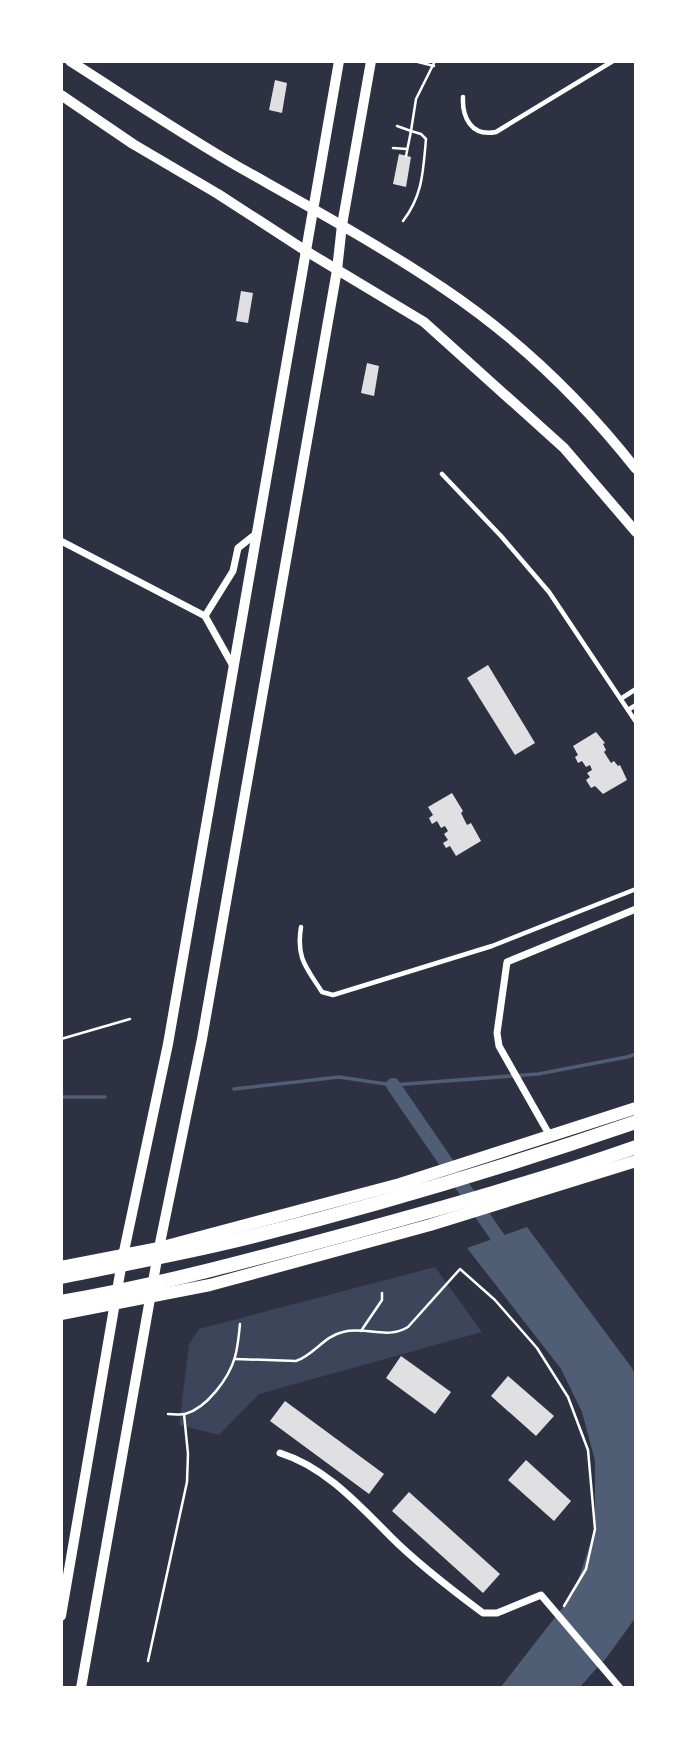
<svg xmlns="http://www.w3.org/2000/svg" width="697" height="1749" viewBox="0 0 697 1749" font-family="Signika,sans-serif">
<rect width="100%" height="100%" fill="#2d3142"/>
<path fill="#3c4559" d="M 435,1267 L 482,1332 L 259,1394 L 219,1435 L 179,1425 L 189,1344 L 199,1329 Z"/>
<path fill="#4f5d75" d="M 527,1227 L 632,1368 L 636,1378 L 636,1617 L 607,1657 L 579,1688 L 500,1688 L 574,1593 L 595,1529 L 595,1461 L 582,1412 L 561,1369 L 467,1248 Z"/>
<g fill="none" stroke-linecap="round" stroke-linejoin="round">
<g stroke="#4f5d75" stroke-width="3.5">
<path d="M 234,1089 L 339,1077 L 393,1085 L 538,1074 L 627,1057 L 636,1054"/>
<path d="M 61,1097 L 105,1097"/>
</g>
<path stroke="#4f5d75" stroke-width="14" d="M 393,1085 L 507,1251"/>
</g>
<g fill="#e0e0e3">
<path d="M 275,80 L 287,83 L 282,113 L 269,110 Z"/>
<path d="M 399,154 L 411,157 L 406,187 L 393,184 Z"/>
<path d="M 241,291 L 253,293 L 248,323 L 236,321 Z"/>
<path d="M 367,363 L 379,366 L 374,396 L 361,393 Z"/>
<path d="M 488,665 L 535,743 L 515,755 L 467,678 Z"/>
<path d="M 596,732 L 605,743 L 603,744 L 606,750 L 604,752 L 611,763 L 614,761 L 618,766 L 620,765 L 627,780 L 603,794 L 595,786 L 591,788 L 586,780 L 590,777 L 587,773 L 592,770 L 590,765 L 586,767 L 582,761 L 578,763 L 575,757 L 578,755 L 573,746 Z"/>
<path d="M 452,793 L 463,811 L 461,813 L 467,825 L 471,823 L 481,841 L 456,856 L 450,846 L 446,848 L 443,843 L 448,840 L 444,834 L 448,831 L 445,826 L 441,828 L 437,821 L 432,824 L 429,818 L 433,815 L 428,807 Z"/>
<path d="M 401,1356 L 451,1392 L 435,1414 L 386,1378 Z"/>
<path d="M 508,1376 L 554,1416 L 536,1436 L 491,1396 Z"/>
<path d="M 285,1401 L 384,1474 L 369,1494 L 270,1421 Z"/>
<path d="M 526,1460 L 571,1501 L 554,1521 L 508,1480 Z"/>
<path d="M 409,1492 L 500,1574 L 483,1593 L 392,1511 Z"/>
</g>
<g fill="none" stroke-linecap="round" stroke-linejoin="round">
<g stroke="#fff" stroke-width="2.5">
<path d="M 414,61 L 434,66"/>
<path d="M 397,126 L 411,131 L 406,156"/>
<path d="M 393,148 L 407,149"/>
<path d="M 403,221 C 423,195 423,171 426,139 L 421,134 L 411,131 L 416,99 L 435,61"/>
<path d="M 61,1039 L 130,1019"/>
<path d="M 361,1331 L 382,1300 L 382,1293"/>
<path d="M 235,1359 L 296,1361 C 314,1355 324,1336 343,1332 C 366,1326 387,1340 408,1327 L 460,1269 L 495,1300 L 537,1348 L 568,1397 L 588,1450 L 595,1529 L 586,1569 L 564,1606"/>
<path d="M 168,1414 C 173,1414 180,1415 185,1414 C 207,1408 229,1378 235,1357 C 238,1346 239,1335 240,1324"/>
<path d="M 148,1661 L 187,1482 L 188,1454 L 184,1414"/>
</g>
<g stroke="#fff" stroke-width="4.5">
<path d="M 463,97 C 462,117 471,137 496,132 L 613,61"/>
<path d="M 442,474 L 501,536 L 549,592 L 636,722"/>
<path d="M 622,698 L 636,689"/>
<path d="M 628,710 L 636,705"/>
<path d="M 301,927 C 296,958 306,967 322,992 L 333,995 L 492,946 L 636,889"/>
</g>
<g stroke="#fff" stroke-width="7">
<path d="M 61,541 L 205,616 L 233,666"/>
<path d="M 205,616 L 233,571 L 238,548 L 257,533"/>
<path d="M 550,1136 L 499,1046 L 497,1033 L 507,962 L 636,909"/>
<path d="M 280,1453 C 325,1467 358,1504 391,1537 C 418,1564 452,1590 483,1613 L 497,1613 L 541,1595 L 620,1688"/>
</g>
<g stroke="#fff" stroke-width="10">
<path d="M 70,61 C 125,96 180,133 237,166 C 306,205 376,243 443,288 C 516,337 581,399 636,469"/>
<path d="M 61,95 L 133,144 L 218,194 L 306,251 L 424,322 L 564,448 L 636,532"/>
<path d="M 61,1616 L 123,1256 L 168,1044 L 339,61"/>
<path d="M 81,1688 L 159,1248 L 202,1039 L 337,270 L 342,225 L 371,61"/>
</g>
<g stroke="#fff" stroke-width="12">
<path d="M 61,1267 L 159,1248 L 400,1184 L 636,1108"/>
<path d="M 61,1314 L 210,1285 L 430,1225 L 636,1161"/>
</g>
<g stroke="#fff" stroke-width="14">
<path d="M 61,1277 C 120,1265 180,1254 238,1240 C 373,1207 505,1167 636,1122"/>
<path d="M 61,1302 C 159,1285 255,1259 351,1233 C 446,1207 542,1180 636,1147"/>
</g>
</g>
<rect width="697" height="1749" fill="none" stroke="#ffffff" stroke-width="126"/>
</svg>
